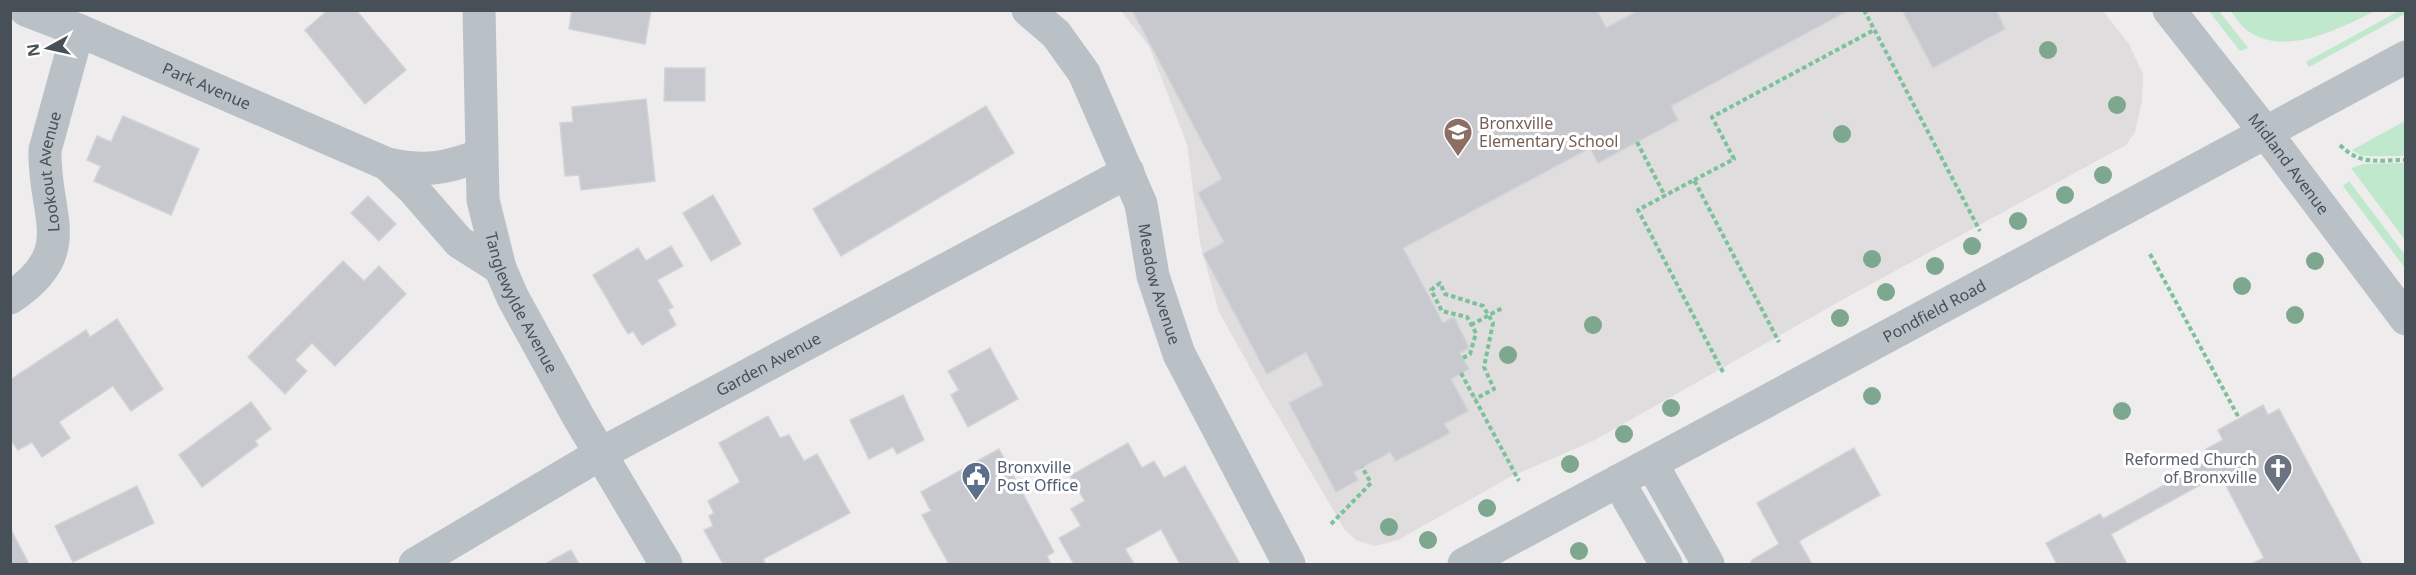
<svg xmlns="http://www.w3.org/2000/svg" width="2416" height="575" viewBox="0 0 2416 575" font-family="'Noto Sans',sans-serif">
<rect width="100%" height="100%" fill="#eeecec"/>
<path fill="#dfdddd" d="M 1121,11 L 2103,11 L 2129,44 L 2143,74 L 2142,100 L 2135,132 L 2126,145 L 1851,295 L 1595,440 L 1510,477 L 1398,540 L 1375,546 L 1356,540 L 1345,530 L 1262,389 L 1219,312 L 1200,243 L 1187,144 L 1149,46 Z"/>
<g fill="#bfe8cc">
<path d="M 2209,11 L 2219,11 L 2248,48 L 2240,51 Z"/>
<path d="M 2230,11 L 2375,11 C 2338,29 2279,61 2242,26 C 2238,21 2234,15 2230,11 Z"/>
<path d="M 2399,11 L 2405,11 L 2405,14 L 2309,67 L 2306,62 Z"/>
<path d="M 2405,121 L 2405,156 L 2362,156 L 2352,150 Z"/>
<path d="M 2405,163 L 2406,163 L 2405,240 L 2351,168 L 2364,164 Z"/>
<path d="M 2349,181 L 2405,255 L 2405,268 L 2343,186 Z"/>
</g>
<g fill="#c7c9ce" stroke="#d1d3d7" stroke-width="1.5">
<path d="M 328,10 L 356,10 L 406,70 L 365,104 L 305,30 Z"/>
<path d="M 572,10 L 651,10 L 645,44 L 569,29 Z"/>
<path d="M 1132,10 L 1597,10 L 1606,28 L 1639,10 L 1849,10 L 1671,106 L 1678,120 L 1598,163 L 1590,148 L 1403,248 L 1443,323 L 1454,317 L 1469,348 L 1460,353 L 1469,369 L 1451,379 L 1468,411 L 1444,424 L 1450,433 L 1396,461 L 1390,452 L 1354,472 L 1358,480 L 1336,492 L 1289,403 L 1323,385 L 1306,352 L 1267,374 L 1203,254 L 1224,242 L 1198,193 L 1222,179 Z"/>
<path d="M 1902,10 L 1996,10 L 2005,29 L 1933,68 Z"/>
<path d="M 665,68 L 705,68 L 705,101 L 664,101 Z"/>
<path d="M 646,99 L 655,181 L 581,190 L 579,175 L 565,176 L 560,123 L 573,122 L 572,107 Z"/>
<path d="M 986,106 L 1014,153 L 841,256 L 813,209 Z"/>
<path d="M 123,116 L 199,149 L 171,215 L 94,181 L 101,166 L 87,160 L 97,136 L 111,142 Z"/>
<path d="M 713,195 L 741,244 L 711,261 L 683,213 Z"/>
<path d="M 368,196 L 396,224 L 379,241 L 351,213 Z"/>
<path d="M 671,246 L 683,266 L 657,280 L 673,307 L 668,310 L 676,325 L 642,345 L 633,331 L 628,334 L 593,275 L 638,248 L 646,261 Z"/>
<path d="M 343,261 L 364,281 L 379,266 L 406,294 L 335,366 L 312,343 L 295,360 L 307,371 L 285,394 L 248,357 Z"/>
<path d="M 117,319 L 163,389 L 131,411 L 113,386 L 59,422 L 70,438 L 42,457 L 32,442 L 18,450 L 10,439 L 10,380 L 86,330 L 90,337 Z"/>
<path d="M 990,348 L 1018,399 L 968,427 L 951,395 L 959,390 L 948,371 Z"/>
<path d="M 903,395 L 924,440 L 897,454 L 893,447 L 869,459 L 850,420 Z"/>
<path d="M 251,402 L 271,429 L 255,441 L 258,445 L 202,487 L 179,455 Z"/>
<path d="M 2263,405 L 2268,415 L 2279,409 L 2362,564 L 2251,564 L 2264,558 L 2220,474 L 2111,534 L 2127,564 L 2057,564 L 2046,543 L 2100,514 L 2103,519 L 2211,459 L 2206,449 L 2223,440 L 2218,430 Z"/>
<path d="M 768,416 L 780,438 L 789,435 L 804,461 L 817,454 L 850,513 L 763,559 L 765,563 L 763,564 L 723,564 L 704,530 L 713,526 L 709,516 L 714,513 L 708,501 L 740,482 L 719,443 Z"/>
<path d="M 1128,443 L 1142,468 L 1154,461 L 1164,478 L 1185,466 L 1240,564 L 1180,564 L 1161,529 L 1125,549 L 1134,564 L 1074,564 L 1059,538 L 1081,526 L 1071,509 L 1085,501 L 1070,476 Z"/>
<path d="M 1854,448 L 1880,495 L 1799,541 L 1812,564 L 1750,564 L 1752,560 L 1779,544 L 1757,503 Z"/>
<path d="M 999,449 L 1054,552 L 1047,556 L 1051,564 L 949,564 L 922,515 L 931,511 L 921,492 Z"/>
<path d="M 137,486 L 154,523 L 73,562 L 55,526 Z"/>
<path d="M 10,528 L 29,564 L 10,564 Z"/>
<path d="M 571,550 L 579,564 L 545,564 Z"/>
</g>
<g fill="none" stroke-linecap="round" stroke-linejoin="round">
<g stroke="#7bc19a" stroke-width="4" stroke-dasharray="4.5 3" stroke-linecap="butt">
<path d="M 1864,10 L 1980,231"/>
<path d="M 1637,142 L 1665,196"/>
<path d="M 2340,145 C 2361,166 2377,160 2406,160"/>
<path d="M 1694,180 L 1734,159 L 1712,117 L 1874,30"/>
<path d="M 2150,254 L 2239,418"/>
<path d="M 1471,325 L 1504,307"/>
<path d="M 1463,358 L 1470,354 L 1476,333 L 1467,317 L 1442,311 L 1431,290 L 1440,283 L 1445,294 L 1483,306 L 1493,323 L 1484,367 L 1494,389 L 1475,399"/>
<path d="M 1723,372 L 1638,210 L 1694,180 L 1779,342"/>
<path d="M 1461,373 L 1519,481"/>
<path d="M 1331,524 L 1371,483 L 1362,467"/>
</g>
<g stroke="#b9c1c7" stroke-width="33">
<path id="s1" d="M 26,10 L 78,30 L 387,164 C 425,172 445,169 481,155"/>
<path id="s2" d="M 479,10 L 483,200 L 500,268 L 513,298 L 579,418 L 666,564"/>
<path id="s3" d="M 1028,10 L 1056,34 L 1084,73 L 1141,204 L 1153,276 L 1179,354 L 1289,564"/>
<path id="s4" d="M 2169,10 L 2266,133 L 2406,319"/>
<path d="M 387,164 L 413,189 L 459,242 L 500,268"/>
<path id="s5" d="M 10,298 C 81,251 43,216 45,150 L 78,30"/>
<path d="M 1652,464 L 1708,564"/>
<path d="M 1618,481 L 1666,564"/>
<path id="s6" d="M 415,564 L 602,453 L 1128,172"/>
<path id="s7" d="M 1464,564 L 2406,57"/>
</g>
</g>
<g fill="#7da78e">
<circle cx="2048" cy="50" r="9"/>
<circle cx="2117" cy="105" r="9"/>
<circle cx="1842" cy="134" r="9"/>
<circle cx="2103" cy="175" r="9"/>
<circle cx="2065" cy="195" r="9"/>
<circle cx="2018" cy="221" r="9"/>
<circle cx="1972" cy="246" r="9"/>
<circle cx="1872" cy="259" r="9"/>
<circle cx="2315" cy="261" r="9"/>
<circle cx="1935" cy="266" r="9"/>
<circle cx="2242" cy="286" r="9"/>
<circle cx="1886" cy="292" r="9"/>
<circle cx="2295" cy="315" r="9"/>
<circle cx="1840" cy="318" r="9"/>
<circle cx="1593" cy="325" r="9"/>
<circle cx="1508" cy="355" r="9"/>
<circle cx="1872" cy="396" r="9"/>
<circle cx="1671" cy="408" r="9"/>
<circle cx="2122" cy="411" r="9"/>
<circle cx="1624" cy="434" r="9"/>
<circle cx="1570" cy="464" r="9"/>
<circle cx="1487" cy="508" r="9"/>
<circle cx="1389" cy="527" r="9"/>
<circle cx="1428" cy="540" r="9"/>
<circle cx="1579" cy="551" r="9"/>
</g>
<defs>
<g id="school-pin" transform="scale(1.5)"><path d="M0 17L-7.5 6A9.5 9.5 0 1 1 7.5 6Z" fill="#8d6e63" stroke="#fff"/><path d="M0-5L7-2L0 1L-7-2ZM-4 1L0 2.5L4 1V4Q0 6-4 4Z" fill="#fff"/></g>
<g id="church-pin" transform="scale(1.5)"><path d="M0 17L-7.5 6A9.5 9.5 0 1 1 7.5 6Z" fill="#6b7280" stroke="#fff"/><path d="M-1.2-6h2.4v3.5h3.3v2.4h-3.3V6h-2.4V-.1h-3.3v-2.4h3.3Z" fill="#fff"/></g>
<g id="civic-pin" transform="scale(1.5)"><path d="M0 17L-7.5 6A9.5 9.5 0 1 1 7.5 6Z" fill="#5c6f8a" stroke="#fff"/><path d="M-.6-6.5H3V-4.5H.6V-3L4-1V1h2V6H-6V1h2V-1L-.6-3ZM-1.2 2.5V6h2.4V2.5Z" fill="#fff"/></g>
</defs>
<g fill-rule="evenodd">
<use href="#school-pin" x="1458" y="132"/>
<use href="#church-pin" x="2278" y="468"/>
<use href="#civic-pin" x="976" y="476"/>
</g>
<g text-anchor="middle" stroke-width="6" stroke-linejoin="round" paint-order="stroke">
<g font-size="16" fill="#475057" stroke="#fff">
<text dy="6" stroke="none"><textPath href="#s1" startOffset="196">Park Avenue</textPath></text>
<text dy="6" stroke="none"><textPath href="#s4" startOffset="195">Midland Avenue</textPath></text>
<text dy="6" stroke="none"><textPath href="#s5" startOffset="144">Lookout Avenue</textPath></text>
<text dy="6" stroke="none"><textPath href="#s3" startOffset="310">Meadow Avenue</textPath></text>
<text dy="6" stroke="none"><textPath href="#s2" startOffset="300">Tanglewylde Avenue</textPath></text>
<text dy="6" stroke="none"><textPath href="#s7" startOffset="534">Pondfield Road</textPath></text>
<text dy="6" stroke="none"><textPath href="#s6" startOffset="406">Garden Avenue</textPath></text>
</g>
<g font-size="16" fill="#785e54" stroke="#fff" text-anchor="start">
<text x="1479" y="129">Bronxville<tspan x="1479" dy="18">Elementary School</tspan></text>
</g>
<g font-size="16" fill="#5b616d" stroke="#fff" text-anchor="end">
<text x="2257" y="465">Reformed Church<tspan x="2257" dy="18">of Bronxville</tspan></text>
</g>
<g font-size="16" fill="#4e5e75" stroke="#fff" text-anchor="start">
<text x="997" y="473">Bronxville<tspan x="997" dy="18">Post Office</tspan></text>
</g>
</g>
<rect width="2416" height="575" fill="none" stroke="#475057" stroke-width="24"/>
<g transform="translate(48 48) rotate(262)" stroke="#ffffff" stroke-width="4.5" paint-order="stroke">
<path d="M0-4.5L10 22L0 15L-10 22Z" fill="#475057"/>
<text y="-9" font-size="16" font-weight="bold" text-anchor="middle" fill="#475057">N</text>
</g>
</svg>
